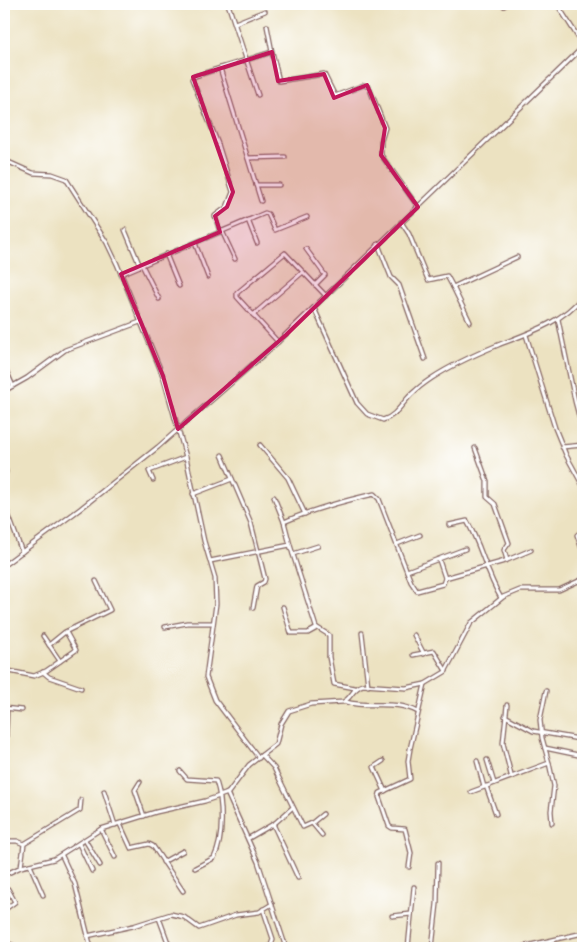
<svg xmlns="http://www.w3.org/2000/svg" width="587" height="952" viewBox="0 0 587 952" font-family="'Architects Daughter',sans-serif">
<rect width="100%" height="100%" fill="#fff"/>
<filter id="ink" filterUnits="userSpaceOnUse"><feTurbulence type="fractalNoise" baseFrequency=".02" numOctaves="2"/><feDisplacementMap in="SourceGraphic" scale="10" xChannelSelector="R" yChannelSelector="G"/><feConvolveMatrix kernelMatrix="1 2 1 2 8 2 1 2 1" color-interpolation-filters="sRGB"/></filter>
<filter id="wash" filterUnits="userSpaceOnUse"><feTurbulence type="fractalNoise" baseFrequency=".0096" numOctaves="4" result="noise"/><feDisplacementMap in="SourceGraphic" scale="20" xChannelSelector="R" yChannelSelector="G"/><feGaussianBlur stdDeviation="1.12" result="paint"/><feColorMatrix in="noise" values="0 0 0 0 0 0 0 0 0 0 0 0 0 0 0 0 0 1.4 0 .05"/><feComposite in="paint" operator="in"/></filter>
<g filter="url(#wash)">
<rect width="100%" height="100%" fill="#ece2c1"/>
</g>
<g filter="url(#ink)">
<g fill="none" stroke-linecap="round" stroke-linejoin="round">
<g stroke="#836360" stroke-width="5.5">
<g id="street">
<path d="M 228,4 L 258,95"/>
<path d="M 557,4 L 583,45"/>
<path d="M 504,6 L 507,4"/>
<path d="M 235,23 L 265,11"/>
<path d="M 267,26 L 272,52"/>
<path d="M 220,68 L 261,201"/>
<path d="M 248,158 L 285,157"/>
<path d="M 4,160 L 33,173 L 52,174 L 66,179 L 107,243 L 117,264 L 163,376 L 186,457 L 204,541 L 215,578 L 216,604 L 206,677 L 215,700 L 259,758"/>
<path d="M 256,185 L 279,185"/>
<path d="M 248,220 L 257,243"/>
<path d="M 401,222 L 409,234 L 428,280 L 447,276 L 453,287 L 517,257"/>
<path d="M 125,230 L 140,266"/>
<path d="M 222,231 L 235,259"/>
<path d="M 220,232 L 215,216 L 227,207 L 233,192 L 218,144 L 192,79 L 195,76 L 272,52 L 279,81 L 324,74 L 335,96 L 364,85 L 369,87 L 385,128 L 381,141 L 381,155 L 418,207"/>
<path d="M 195,243 L 208,277"/>
<path d="M 378,244 L 391,277 L 399,285 L 425,359"/>
<path d="M 306,249 L 325,275 L 315,285"/>
<path d="M 166,254 L 179,286"/>
<path d="M 142,265 L 159,299"/>
<path d="M 121,274 L 265,213 L 268,214 L 275,230 L 307,217"/>
<path d="M 453,287 L 470,322"/>
<path d="M 314,308 L 357,403 L 367,414 L 383,420 C 397,416 403,401 414,392 C 419,387 426,382 432,378 C 452,365 476,354 498,345 C 529,333 562,323 583,296"/>
<path d="M 253,315 L 303,272"/>
<path d="M 558,319 L 575,401 L 583,431"/>
<path d="M 526,335 L 555,428 L 566,455 L 583,486"/>
<path d="M 278,342 L 237,297 L 237,293 L 285,253 L 326,296"/>
<path d="M 4,366 L 13,386"/>
<path d="M 4,391 L 27,378 L 65,350 L 140,322"/>
<path d="M 260,445 L 288,478 L 305,514"/>
<path d="M 562,447 L 583,445"/>
<path d="M 475,448 L 487,481 L 487,497 L 495,504 L 509,543 L 504,550 L 507,560"/>
<path d="M 222,455 L 251,523 L 265,579 L 264,582 L 257,586 L 253,608"/>
<path d="M 4,464 L 6,472 L 4,474"/>
<path d="M 153,480 L 149,471 L 186,457"/>
<path d="M 193,494 L 232,479"/>
<path d="M 274,497 L 284,522"/>
<path d="M 4,503 L 22,552"/>
<path d="M 449,525 L 467,521 C 481,545 486,573 501,598"/>
<path d="M 583,530 L 577,535 L 583,552"/>
<path d="M 397,544 L 420,535"/>
<path d="M 290,545 L 316,627 L 329,635 L 329,657 L 334,684 L 355,688"/>
<path d="M 293,554 L 318,546"/>
<path d="M 439,560 L 445,578"/>
<path d="M 210,561 L 290,545 L 284,522 C 313,509 343,501 374,494 L 379,499 L 411,582 L 417,591 L 443,584 L 445,578 L 505,561 L 531,550"/>
<path d="M 4,565 L 80,509 L 158,447 L 278,342 L 583,47"/>
<path d="M 407,571 L 465,549"/>
<path d="M 283,607 L 291,633 L 308,633 L 317,628"/>
<path d="M 165,627 L 187,623 L 213,623"/>
<path d="M 362,633 L 368,686"/>
<path d="M 414,635 L 424,654"/>
<path d="M 43,636 L 60,661"/>
<path d="M 49,645 L 65,632 L 110,610 L 96,581"/>
<path d="M 413,655 L 434,651 L 446,671"/>
<path d="M 4,670 L 34,676 L 46,671 L 76,650 L 66,632"/>
<path d="M 43,672 L 49,677 L 81,688"/>
<path d="M 346,702 C 370,709 394,699 418,712"/>
<path d="M 507,705 L 503,743 L 511,775"/>
<path d="M 4,708 L 22,710"/>
<path d="M 505,716 L 533,731 L 579,739"/>
<path d="M 6,737 L 7,708"/>
<path d="M 545,748 L 583,756"/>
<path d="M 262,755 L 274,768 L 303,827 L 312,823 L 323,814"/>
<path d="M 487,760 L 494,783"/>
<path d="M 383,761 L 374,767 L 385,791"/>
<path d="M 477,761 L 484,787"/>
<path d="M 549,763 L 554,786 L 551,811 L 552,823"/>
<path d="M 180,771 L 187,779 L 216,781 C 223,802 224,838 214,858 L 195,868"/>
<path d="M 140,782 L 135,790 L 144,816"/>
<path d="M 486,786 L 496,814"/>
<path d="M 104,791 L 115,825"/>
<path d="M 471,792 L 549,763 L 542,738 L 540,720 L 546,691"/>
<path d="M 227,793 L 258,862 L 286,948"/>
<path d="M 4,812 L 6,801"/>
<path d="M 312,823 L 322,835"/>
<path d="M 120,824 L 131,848 L 149,844 L 153,846 L 183,891"/>
<path d="M 273,824 L 298,878"/>
<path d="M 101,829 L 115,857"/>
<path d="M 249,838 L 275,823 L 292,808"/>
<path d="M 85,840 L 100,865"/>
<path d="M 4,841 L 17,841 L 24,844"/>
<path d="M 79,844 L 92,871"/>
<path d="M 62,856 L 75,884 L 91,948"/>
<path d="M 163,862 L 183,851"/>
<path d="M 30,865 L 43,895"/>
<path d="M 21,867 L 24,844 L 80,810 L 81,800"/>
<path d="M 409,867 L 411,853 L 405,829 L 392,828 L 389,826 L 379,797 L 380,793 L 410,779 L 408,761 L 410,749 L 425,684"/>
<path d="M 4,875 L 21,867 L 54,859 L 101,829 L 156,812 L 205,801 L 228,793 L 249,765 L 276,744 L 281,724 L 289,711 L 311,704 L 343,702 C 352,698 352,688 363,685 L 406,688 L 425,684 L 445,672 L 471,623 L 503,597 L 520,590 L 559,590 L 583,579"/>
<path d="M 263,909 L 273,939 L 270,948"/>
<path d="M 4,910 L 15,902 L 8,889"/>
<path d="M 392,916 L 411,914"/>
<path d="M 159,918 L 170,948"/>
<path d="M 87,936 L 133,926 L 171,914 L 184,917 L 199,928 L 236,915 L 259,912 L 272,904"/>
<path d="M 4,938 L 7,943 L 20,948"/>
<path d="M 97,948 L 115,945"/>
<path d="M 408,948 L 414,887"/>
<path d="M 432,948 L 437,904 L 438,863"/>
<path d="M 517,948 L 583,933"/>
</g>
</g>
<use href="#street" stroke="#fff" stroke-width="3"/>
</g>
</g>
<path fill="#c2185b" fill-opacity="0.2" stroke="#c2185b" stroke-width="4" stroke-linejoin="round" d="M 272,52 L 278,81 L 324,74 L 334,98 L 367,85 L 385,128 L 381,155 L 418,207 L 286,335 L 178,429 L 163,376 L 121,274 L 220,232 L 215,216 L 227,207 L 233,192 L 193,77 Z"/>
<rect width="587" height="952" fill="none" stroke="#fff" stroke-width="20"/>
</svg>
